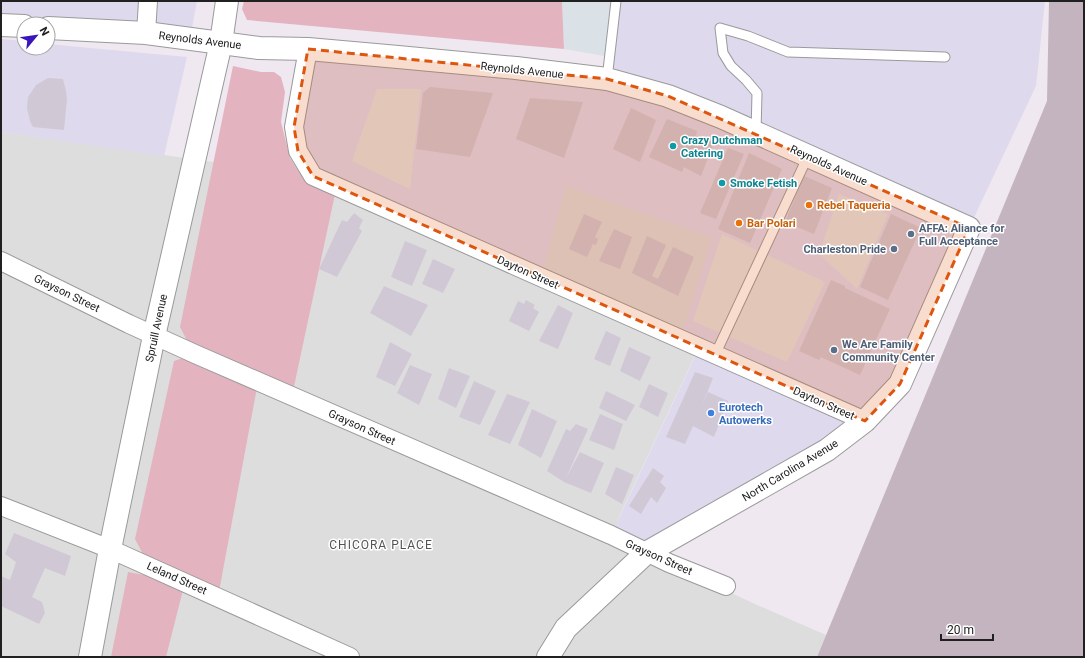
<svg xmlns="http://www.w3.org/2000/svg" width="1085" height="658" viewBox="0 0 1085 658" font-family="Roboto,sans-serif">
<rect width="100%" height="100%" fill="#efe8f0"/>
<path fill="#ddddde" d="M 1,132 L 313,176 L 541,277 L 566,185 L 713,238 L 680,339 L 699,347 L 618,519 L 646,553 L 755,604 L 826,635 L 817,657 L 1,657 Z"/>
<g fill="#dfd9ee">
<path d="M 1,1 L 197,1 L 190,39 L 48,24 L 1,25 Z"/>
<path d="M 616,1 L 1045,1 L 1036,86 L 969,228 L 900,384 L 865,421 L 646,553 L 611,535 L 699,348 L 680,339 L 712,238 L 566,186 L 541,278 L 313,176 L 298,151 L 308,49 L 607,79 Z"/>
<path d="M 1,39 L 24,41 L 24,48 L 48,48 L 48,44 L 187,57 L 164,156 L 1,132 Z"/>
</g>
<path fill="#dae2e8" d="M 562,1 L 616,1 L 610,57 L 564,49 Z"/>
<path fill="#c4b4c0" d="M 1049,1 L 1084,1 L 1084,657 L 817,657 L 1047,101 Z"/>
<g fill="#e4b3c0">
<path d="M 244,1 L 562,1 L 564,49 L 247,20 L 242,9 Z"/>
<path d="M 233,66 L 261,72 L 274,72 L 281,77 L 285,92 L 281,122 L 290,158 L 299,172 L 309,182 L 335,194 L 292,396 L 258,382 L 218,597 L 185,582 L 166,657 L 111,657 L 128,572 L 183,582 L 149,566 L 135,539 L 174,361 L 194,354 L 180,327 Z"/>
</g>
<g fill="#e4e4e4">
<path d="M 377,89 L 421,89 L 410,189 L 352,161 Z"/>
<path d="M 839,194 L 888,214 L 857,289 L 819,254 Z"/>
<path d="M 722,234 L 825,282 L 787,362 L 693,321 Z"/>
</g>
<g fill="#d1c8d6">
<path d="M 48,78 L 63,79 L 66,91 L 67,99 L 64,130 L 33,127 L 30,121 L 27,108 L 28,97 L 36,85 Z"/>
<path d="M 430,87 L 493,93 L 470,157 L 416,149 L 423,93 Z"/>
<path d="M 530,98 L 583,102 L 564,158 L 516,139 Z"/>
<path d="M 631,108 L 656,120 L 640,162 L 613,149 Z"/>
<path d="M 667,119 L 697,131 L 696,136 L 714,142 L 701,176 L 684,167 L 682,172 L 649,157 Z"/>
<path d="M 728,148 L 744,154 L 716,219 L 700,213 Z"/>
<path d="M 749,153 L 782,169 L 750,243 L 718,229 Z"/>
<path d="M 804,176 L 832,188 L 814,234 L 785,222 Z"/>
<path d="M 354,213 L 363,220 L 359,228 L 362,231 L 337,277 L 319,269 L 342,220 L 347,222 Z"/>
<path d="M 584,214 L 602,222 L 595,237 L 598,239 L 596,245 L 593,244 L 587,257 L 569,249 Z"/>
<path d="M 891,214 L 921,228 L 888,300 L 860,287 Z"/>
<path d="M 614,229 L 632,237 L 620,269 L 599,261 Z"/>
<path d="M 647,236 L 666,245 L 652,276 L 658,279 L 673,247 L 694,257 L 678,296 L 632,273 Z"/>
<path d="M 405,241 L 427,250 L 412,286 L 391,277 Z"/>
<path d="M 433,259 L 455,269 L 443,293 L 422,284 Z"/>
<path d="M 831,280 L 845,286 L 845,288 L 890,309 L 860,375 L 821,357 L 819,360 L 799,351 Z"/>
<path d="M 384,286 L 428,305 L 411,336 L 370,313 Z"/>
<path d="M 526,300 L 535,305 L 533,308 L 539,312 L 529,331 L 509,321 L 518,301 L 524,304 Z"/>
<path d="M 558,305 L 573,313 L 558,349 L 539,341 Z"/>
<path d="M 606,331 L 621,338 L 610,366 L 594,359 Z"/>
<path d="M 390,342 L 412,354 L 395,386 L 376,377 Z"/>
<path d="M 629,347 L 651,357 L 640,381 L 620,371 Z"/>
<path d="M 410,365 L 432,374 L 419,405 L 397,393 Z"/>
<path d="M 449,368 L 470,376 L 456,408 L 438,399 Z"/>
<path d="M 695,372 L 713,378 L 701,408 L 708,392 L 728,401 L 714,437 L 693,426 L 685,444 L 666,437 Z"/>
<path d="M 474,381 L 496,391 L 480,425 L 459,417 Z"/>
<path d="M 649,384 L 668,393 L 658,417 L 639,407 Z"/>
<path d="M 606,391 L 635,405 L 626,421 L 599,408 Z"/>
<path d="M 507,394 L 530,402 L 510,444 L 488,435 Z"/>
<path d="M 532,409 L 557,421 L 541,458 L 518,445 Z"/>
<path d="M 600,414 L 623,424 L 614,450 L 589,440 Z"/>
<path d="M 576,424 L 588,429 L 566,478 L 580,452 L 604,463 L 591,493 L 564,482 L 547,471 L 566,429 L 570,431 Z"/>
<path d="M 616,467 L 634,475 L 622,504 L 605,494 Z"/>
<path d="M 653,468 L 664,476 L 660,482 L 666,488 L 657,503 L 651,497 L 641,514 L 629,506 Z"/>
<path d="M 14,533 L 71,556 L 65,576 L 45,568 L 32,597 L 42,602 L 45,613 L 39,624 L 1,606 L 1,576 L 10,580 L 16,562 L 5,554 Z"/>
</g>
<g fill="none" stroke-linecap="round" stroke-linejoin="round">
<g stroke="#9a9a9a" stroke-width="11">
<g id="service">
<path d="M 607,79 L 616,1"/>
<path d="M 756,133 L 757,93 L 746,80 L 731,66 L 723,53 L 720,28 L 748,36 L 788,52 L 945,57"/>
<path d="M 715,355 L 808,156"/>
</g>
</g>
<g stroke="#9a9a9a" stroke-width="20">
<g id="minor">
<path d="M 146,33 L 148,1"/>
<path d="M 308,49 L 294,127 L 298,151 L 313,176 L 865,421"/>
<path d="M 1,261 L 129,324 L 195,354 L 611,535 L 669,563 L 726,586"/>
<path d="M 1,506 L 110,549 L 350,657"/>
</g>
</g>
<g stroke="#9a9a9a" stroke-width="24">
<g id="tertiary">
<path d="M 1,25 L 24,26"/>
<path d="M 48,28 L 146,33 L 259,48 L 308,49 L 398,57 L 516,68 L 607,79 L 668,96 L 721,117 L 969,228 L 900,384 L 865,421 L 827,450 L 646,553 L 566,628 L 548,657"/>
<path d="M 90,657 L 110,549 L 154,336 L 221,43 L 227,1"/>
</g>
</g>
<use href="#service" stroke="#fff" stroke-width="9"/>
<use href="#minor" stroke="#fff" stroke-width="18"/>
<use href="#tertiary" stroke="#fff" stroke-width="22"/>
</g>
<path fill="#de560d" fill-opacity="0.2" stroke="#de560d" stroke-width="3" stroke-dasharray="8 5" stroke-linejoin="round" d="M 308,49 L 607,79 L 668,96 L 969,228 L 900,384 L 865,421 L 313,176 L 298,151 L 294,127 Z"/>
<g fill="#0f9aa8" stroke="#fff" stroke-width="1.5">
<circle cx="673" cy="146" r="4"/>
<circle cx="722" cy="183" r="4"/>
</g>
<g fill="#e8710a" stroke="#fff" stroke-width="1.5">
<circle cx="809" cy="205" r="4"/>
<circle cx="739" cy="223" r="4"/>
</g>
<g fill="#5c6f8a" stroke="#fff" stroke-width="1.5">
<circle cx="911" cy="234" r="4"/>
<circle cx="894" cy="249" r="4"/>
<circle cx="834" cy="350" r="4"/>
</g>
<circle fill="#3f7fe0" stroke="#fff" stroke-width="1.5" cx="711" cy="413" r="4"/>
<g text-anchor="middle" stroke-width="3" stroke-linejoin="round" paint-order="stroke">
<g font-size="11" fill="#202020" stroke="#fff">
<text transform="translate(200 40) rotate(7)" y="4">Reynolds Avenue</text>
<text transform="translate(522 70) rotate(6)" y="4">Reynolds Avenue</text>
<text transform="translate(829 165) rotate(24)" y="4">Reynolds Avenue</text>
<text transform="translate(528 272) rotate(24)" y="4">Dayton Street</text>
<text transform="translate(67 293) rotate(26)" y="4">Grayson Street</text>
<text transform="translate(156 328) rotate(-78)" y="4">Spruill Avenue</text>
<text transform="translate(824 403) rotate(24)" y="4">Dayton Street</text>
<text transform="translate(362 427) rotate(24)" y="4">Grayson Street</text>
<text transform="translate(790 470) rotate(-31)" y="4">North Carolina Avenue</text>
<text transform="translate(659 557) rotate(24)" y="4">Grayson Street</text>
<text transform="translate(177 578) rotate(24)" y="4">Leland Street</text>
</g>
<g font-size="11" font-weight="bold" fill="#0d838f" stroke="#fff" text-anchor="start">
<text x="681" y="144">Crazy Dutchman<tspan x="681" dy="13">Catering</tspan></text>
<text x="730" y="187">Smoke Fetish</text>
</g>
<g font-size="11" font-weight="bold" fill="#c56008" stroke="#fff" text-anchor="start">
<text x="817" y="209">Rebel Taqueria</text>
<text x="747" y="227">Bar Polari</text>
</g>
<g font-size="11" font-weight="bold" fill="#4e5e75" stroke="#fff" text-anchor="start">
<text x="919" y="232">AFFA: Aliance for<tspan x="919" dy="13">Full Acceptance</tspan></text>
<text x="886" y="253" text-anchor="end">Charleston Pride</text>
<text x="842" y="348">We Are Family<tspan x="842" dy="13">Community Center</tspan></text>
</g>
<g font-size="11" font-weight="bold" fill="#366cbe" stroke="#fff" text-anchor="start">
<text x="719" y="411">Eurotech<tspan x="719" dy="13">Autowerks</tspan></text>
</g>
<g font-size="12" letter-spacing="1" fill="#535353" stroke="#fff">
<text x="381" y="549">CHICORA PLACE</text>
</g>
</g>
<rect width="1085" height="658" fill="none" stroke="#202020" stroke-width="4"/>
<g transform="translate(36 36) rotate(61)"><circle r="19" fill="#ffffff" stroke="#a6a6a6"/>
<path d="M0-3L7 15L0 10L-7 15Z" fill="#3b14bc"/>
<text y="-6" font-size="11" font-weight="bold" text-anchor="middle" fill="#202020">N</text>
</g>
<path d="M941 634v6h52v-6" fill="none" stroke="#202020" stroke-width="2"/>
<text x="947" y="634" font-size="12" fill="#202020" stroke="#ffffff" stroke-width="3" paint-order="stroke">20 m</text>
</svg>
